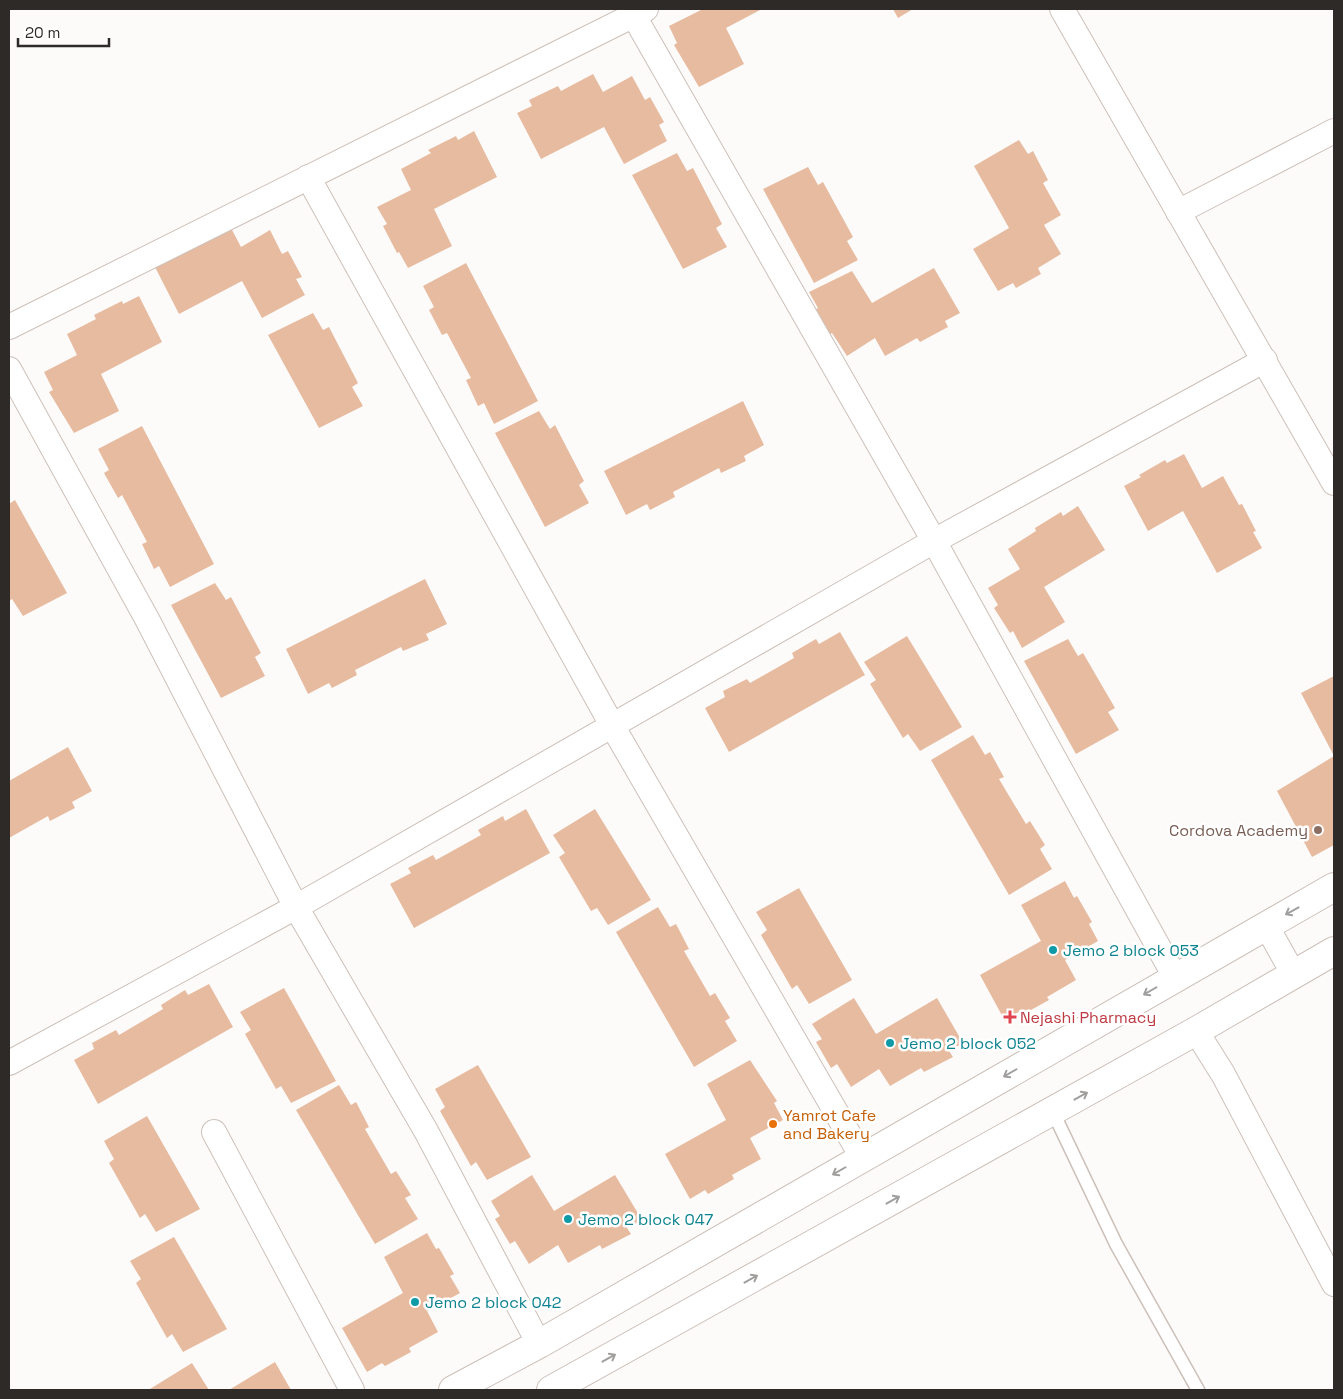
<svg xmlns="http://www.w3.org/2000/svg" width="1343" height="1399" viewBox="0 0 1343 1399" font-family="'Space Grotesk',sans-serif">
<rect width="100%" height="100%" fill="#fdfbfa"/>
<g fill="#e7bba0">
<path d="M 703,9 L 762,9 L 726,28 L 744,64 L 699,87 L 674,45 L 677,43 L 669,26 Z"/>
<path d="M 893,9 L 913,9 L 898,18 Z"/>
<path d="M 593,74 L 603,92 L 632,76 L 645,100 L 650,97 L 664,122 L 659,125 L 667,141 L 624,164 L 604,127 L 541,159 L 517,113 L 532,106 L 529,100 L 558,86 L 561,91 Z"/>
<path d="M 474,131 L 497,177 L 434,209 L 452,246 L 408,268 L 399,252 L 397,253 L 383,226 L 387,224 L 377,207 L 411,190 L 401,169 L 431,153 L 428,150 L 456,136 L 458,140 Z"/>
<path d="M 1019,140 L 1028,154 L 1033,151 L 1048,180 L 1043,183 L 1061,215 L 1044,225 L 1061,254 L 1038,268 L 1041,274 L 1016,288 L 1013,283 L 998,291 L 973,249 L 1009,228 L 974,166 Z"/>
<path d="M 677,153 L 687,171 L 693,168 L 722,224 L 716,228 L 727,247 L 683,269 L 632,175 Z"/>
<path d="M 808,167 L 818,185 L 823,182 L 853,237 L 847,241 L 858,260 L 814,283 L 763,189 Z"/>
<path d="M 231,228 L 241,247 L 270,230 L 282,254 L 288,251 L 302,277 L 296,279 L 305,295 L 262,318 L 242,281 L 179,314 L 155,267 L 170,260 L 167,254 Z"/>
<path d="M 466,263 L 538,401 L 494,424 L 484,403 L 478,406 L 466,380 L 471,378 L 447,333 L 442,335 L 429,310 L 434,307 L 423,286 Z"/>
<path d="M 934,268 L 960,313 L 945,321 L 948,327 L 920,342 L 917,338 L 885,356 L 875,338 L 847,356 L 832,333 L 827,336 L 813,311 L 818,308 L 809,292 L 852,271 L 872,303 Z"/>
<path d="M 139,296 L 162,342 L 101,374 L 119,411 L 74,433 L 49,392 L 53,390 L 44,372 L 77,355 L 67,334 L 96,319 L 94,315 L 122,301 L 123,304 Z"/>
<path d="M 313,313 L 323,330 L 329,327 L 358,383 L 352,387 L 363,406 L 319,428 L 268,335 Z"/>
<path d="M 743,401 L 764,445 L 744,456 L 746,461 L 721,473 L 719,468 L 673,492 L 675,497 L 650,510 L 647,504 L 626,515 L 604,471 Z"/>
<path d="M 539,411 L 550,429 L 555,425 L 584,481 L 579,485 L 589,503 L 545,527 L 495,433 Z"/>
<path d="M 142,426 L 214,564 L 170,587 L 159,566 L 154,569 L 142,544 L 147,542 L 122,495 L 118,498 L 104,473 L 109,470 L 98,449 Z"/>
<path d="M 1184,454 L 1202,488 L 1223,476 L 1239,505 L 1242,504 L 1256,531 L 1253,532 L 1262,548 L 1217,573 L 1183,511 L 1148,531 L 1124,486 L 1141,477 L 1139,475 L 1165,460 L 1167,463 Z"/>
<path d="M 15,500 L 67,593 L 23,616 L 12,599 L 9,601 L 9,504 Z"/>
<path d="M 1078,506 L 1105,550 L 1044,587 L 1065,622 L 1022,648 L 1013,631 L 1010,633 L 994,608 L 998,605 L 988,588 L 1020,569 L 1008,549 L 1036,531 L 1035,528 L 1061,512 L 1063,516 Z"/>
<path d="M 425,579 L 447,624 L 426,634 L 429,640 L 403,651 L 401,647 L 355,670 L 357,675 L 332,688 L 329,683 L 308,694 L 286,649 Z"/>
<path d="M 215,583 L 226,600 L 231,597 L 261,653 L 255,657 L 265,676 L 221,698 L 171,605 Z"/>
<path d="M 840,632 L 865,675 L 729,752 L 705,708 L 725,697 L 723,691 L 747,679 L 750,683 L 794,658 L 792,653 L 816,639 L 819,644 Z"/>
<path d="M 907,636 L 962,727 L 920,751 L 908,734 L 903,738 L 870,684 L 876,680 L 864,662 Z"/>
<path d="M 1068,639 L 1078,656 L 1083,653 L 1115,708 L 1108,712 L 1119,730 L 1076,754 L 1024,661 Z"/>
<path d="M 1334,676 L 1334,845 L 1312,857 L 1277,791 L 1334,756 L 1301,693 Z"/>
<path d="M 973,735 L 985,755 L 990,752 L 1004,777 L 999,779 L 1026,824 L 1030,821 L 1045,845 L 1040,849 L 1052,869 L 1009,895 L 931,760 Z"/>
<path d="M 68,747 L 92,791 L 72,802 L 75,808 L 50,821 L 48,816 L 9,838 L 9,781 Z"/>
<path d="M 526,809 L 550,853 L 414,928 L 390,884 L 411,873 L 408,868 L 433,855 L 436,860 L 481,835 L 478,830 L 503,816 L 505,821 Z"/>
<path d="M 595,809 L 651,900 L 608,925 L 597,908 L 591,911 L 559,857 L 565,853 L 553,835 Z"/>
<path d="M 1065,881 L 1074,898 L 1077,896 L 1092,922 L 1089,924 L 1098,941 L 1065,960 L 1076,980 L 1047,997 L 1049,1000 L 1022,1015 L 1020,1011 L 1005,1021 L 980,975 L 1041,941 L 1021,905 Z"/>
<path d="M 799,888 L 852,980 L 809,1004 L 797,985 L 792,989 L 761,935 L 767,930 L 756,912 Z"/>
<path d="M 658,907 L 670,927 L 676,924 L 689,949 L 684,951 L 710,996 L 715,993 L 730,1018 L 725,1021 L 737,1041 L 694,1067 L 616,932 Z"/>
<path d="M 209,984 L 233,1027 L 98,1104 L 74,1060 L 94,1049 L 92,1043 L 116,1030 L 119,1035 L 163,1009 L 161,1005 L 185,990 L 188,995 Z"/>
<path d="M 284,988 L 336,1081 L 291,1103 L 281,1086 L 276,1089 L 245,1034 L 251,1030 L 240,1012 Z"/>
<path d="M 854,998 L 876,1034 L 937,998 L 963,1043 L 949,1051 L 953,1057 L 924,1072 L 921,1068 L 890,1086 L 879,1069 L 851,1087 L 837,1064 L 831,1068 L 816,1042 L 822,1039 L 812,1024 Z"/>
<path d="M 750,1060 L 777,1101 L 774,1103 L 783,1120 L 750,1138 L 761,1159 L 732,1175 L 734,1179 L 708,1194 L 705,1190 L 690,1199 L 665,1154 L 726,1120 L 707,1084 Z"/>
<path d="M 478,1065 L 531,1157 L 487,1180 L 476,1162 L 471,1166 L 440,1111 L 445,1107 L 435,1089 Z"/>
<path d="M 339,1085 L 351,1105 L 356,1102 L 369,1127 L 365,1129 L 391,1174 L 396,1171 L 411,1195 L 405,1198 L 418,1219 L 375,1244 L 296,1110 Z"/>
<path d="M 147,1116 L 200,1209 L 156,1232 L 145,1214 L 140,1218 L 109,1163 L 114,1159 L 104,1141 Z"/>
<path d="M 532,1175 L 554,1211 L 615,1175 L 642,1220 L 627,1228 L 631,1234 L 602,1249 L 600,1245 L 568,1263 L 558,1245 L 529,1264 L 515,1241 L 510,1244 L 495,1219 L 500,1216 L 491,1201 Z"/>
<path d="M 427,1233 L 436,1249 L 439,1248 L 454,1274 L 450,1276 L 460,1293 L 427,1311 L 438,1332 L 409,1348 L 411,1352 L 385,1366 L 382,1363 L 367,1372 L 342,1328 L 403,1293 L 384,1257 Z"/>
<path d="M 174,1237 L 227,1329 L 183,1352 L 172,1334 L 167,1338 L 136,1283 L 141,1279 L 130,1261 Z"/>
<path d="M 275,1362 L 291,1390 L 229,1390 Z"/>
<path d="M 192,1363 L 209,1390 L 151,1390 L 150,1389 Z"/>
</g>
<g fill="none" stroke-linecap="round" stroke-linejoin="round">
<g stroke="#ccc0b9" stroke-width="15">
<path id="service" d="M 1053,1112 L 1116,1244 L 1198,1390"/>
</g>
<g stroke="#ccc0b9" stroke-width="26">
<g id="minor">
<path d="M 1062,9 L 1334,483"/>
<path d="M 634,16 L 934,541 L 1175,977"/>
<path d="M 308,177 L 613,727 L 862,1157"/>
<path d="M 1178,212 L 1334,131"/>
<path d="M 9,327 L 646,9"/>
<path d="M 9,369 L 147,619 L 296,907 L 426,1131 L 539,1344"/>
<path d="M 1266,925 L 1294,975"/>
<path d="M 1196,1031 L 1223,1074 L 1334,1284"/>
<path d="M 9,1063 L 296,907 L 934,541 L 1265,360"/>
<path d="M 214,1132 L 352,1390"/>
</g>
</g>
<g stroke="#ccc0b9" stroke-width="30">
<g id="tertiary">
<path d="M 453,1390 L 539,1344 L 1334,887"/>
<path d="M 551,1390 L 1196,1031 L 1334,951"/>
</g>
</g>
<use href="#service" stroke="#fff" stroke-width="12"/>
<use href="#minor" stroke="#fff" stroke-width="24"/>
<use href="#tertiary" stroke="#fff" stroke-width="28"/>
</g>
<defs><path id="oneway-shaft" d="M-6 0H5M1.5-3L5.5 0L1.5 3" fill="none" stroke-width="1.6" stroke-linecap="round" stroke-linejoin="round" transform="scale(1.25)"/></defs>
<g stroke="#a19f9e">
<use href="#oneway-shaft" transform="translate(1292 911) rotate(151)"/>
<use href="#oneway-shaft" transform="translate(1150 991) rotate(150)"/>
<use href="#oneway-shaft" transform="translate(1010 1073) rotate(150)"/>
<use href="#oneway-shaft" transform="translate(1081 1096) rotate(-29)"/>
<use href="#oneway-shaft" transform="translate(839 1171) rotate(150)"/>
<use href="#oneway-shaft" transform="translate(893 1200) rotate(-29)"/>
<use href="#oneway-shaft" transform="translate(751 1279) rotate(-29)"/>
<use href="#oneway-shaft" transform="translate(609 1358) rotate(-29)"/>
</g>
<circle fill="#8d6e63" stroke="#fff" stroke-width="2" cx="1318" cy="830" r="5"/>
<g fill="#0f9aa8" stroke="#fff" stroke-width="2">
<circle cx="1053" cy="950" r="5"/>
<circle cx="890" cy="1043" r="5"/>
<circle cx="568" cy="1219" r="5"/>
<circle cx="415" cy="1302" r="5"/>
</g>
<path fill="#e0444e" stroke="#fff" stroke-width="2" d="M1007.5 1009.5h5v5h5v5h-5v5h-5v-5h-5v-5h5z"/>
<circle fill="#e8710a" stroke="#fff" stroke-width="2" cx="773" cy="1124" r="5"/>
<g text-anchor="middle" stroke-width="5" stroke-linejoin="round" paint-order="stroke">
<g font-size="16" fill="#785e54" stroke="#fff" text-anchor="end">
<text x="1308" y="836">Cordova Academy</text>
</g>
<g font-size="16" fill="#0d838f" stroke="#fff" text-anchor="start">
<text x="1063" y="956">Jemo 2 block 053</text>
<text x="900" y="1049">Jemo 2 block 052</text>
<text x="578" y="1225">Jemo 2 block 047</text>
<text x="425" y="1308">Jemo 2 block 042</text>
</g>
<g font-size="16" fill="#be3a42" stroke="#fff" text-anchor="start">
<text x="1020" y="1023">Nejashi Pharmacy</text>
</g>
<g font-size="16" fill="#c56008" stroke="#fff" text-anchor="start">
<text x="783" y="1121">Yamrot Cafe<tspan x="783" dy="18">and Bakery</tspan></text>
</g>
</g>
<rect width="1343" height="1399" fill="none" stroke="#2e2a27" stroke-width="20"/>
<path d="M18 38v8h91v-8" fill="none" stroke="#2e2a27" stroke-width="2.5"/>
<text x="25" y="38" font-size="15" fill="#2e2a27" stroke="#ffffff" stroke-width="4" paint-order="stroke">20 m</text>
</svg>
